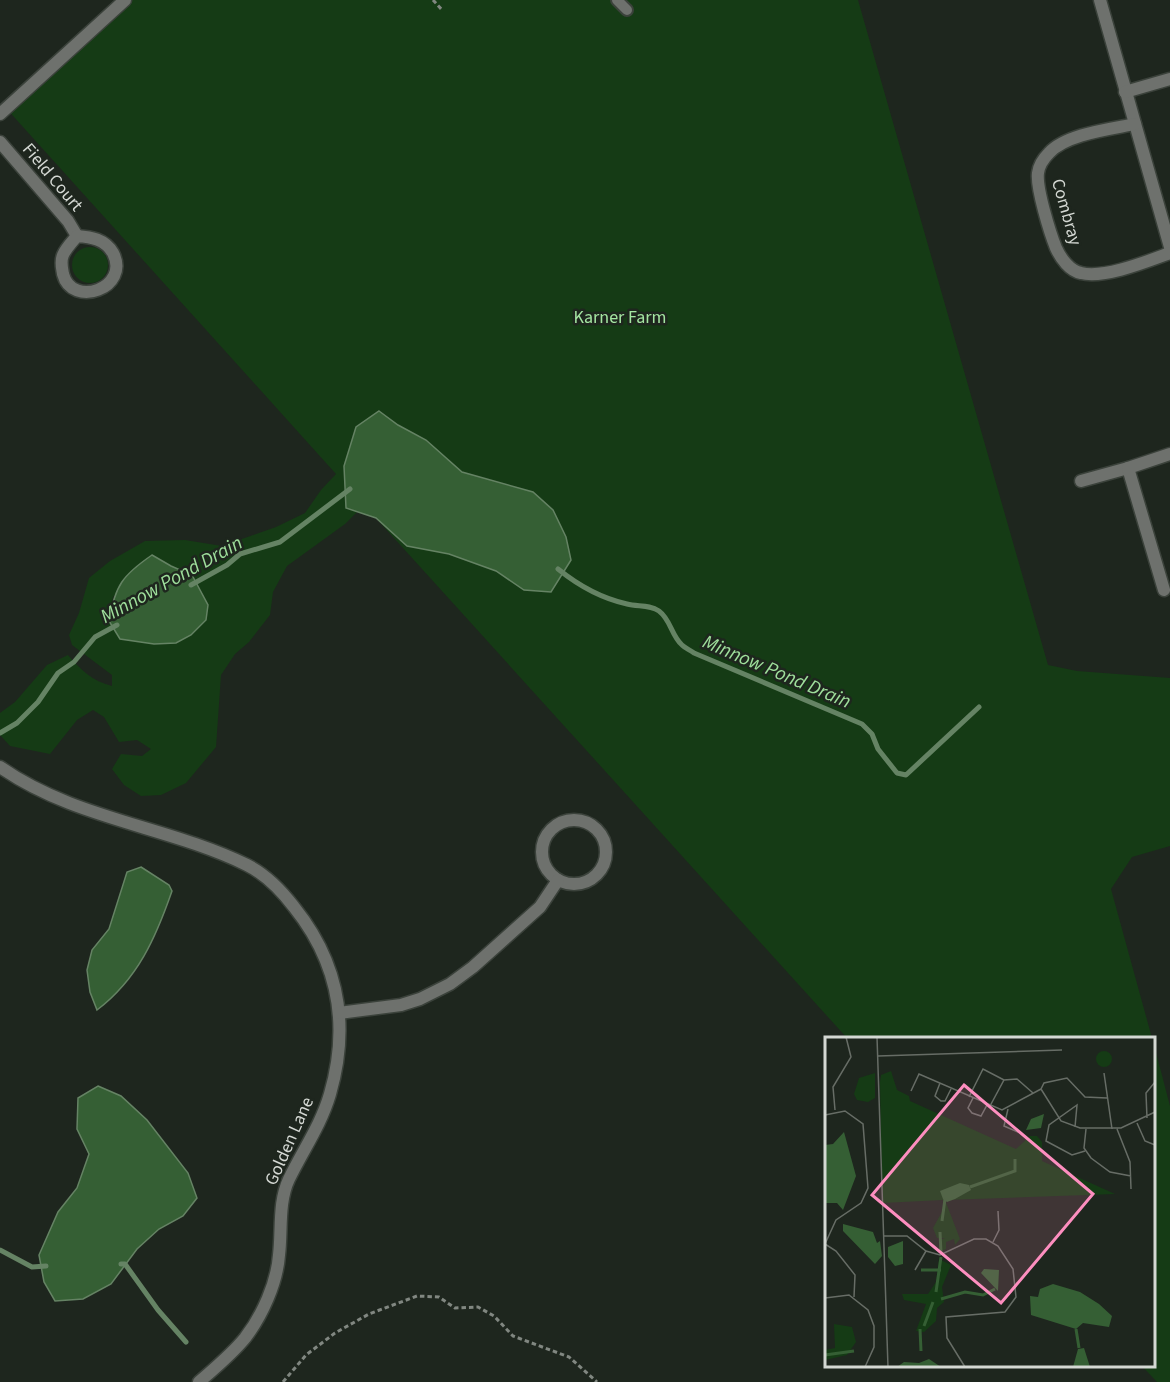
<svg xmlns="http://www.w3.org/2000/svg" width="1170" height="1382" viewBox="0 0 1170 1382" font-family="'Source Sans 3',sans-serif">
<rect width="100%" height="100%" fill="#1e261e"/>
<g fill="#153b15" fill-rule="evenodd">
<path d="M 123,0 L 858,0 L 1048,665 L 1077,671 L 1170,678 L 1170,846 L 1132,857 L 1111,889 L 1152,1038 L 847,1038 L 345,484 L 346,508 L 357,512 L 345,524 L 287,566 L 273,592 L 270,615 L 249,642 L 235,654 L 221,675 L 216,747 L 186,783 L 161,795 L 141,796 L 124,785 L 112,769 L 121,754 L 142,756 L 151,749 L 137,740 L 119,742 L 104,717 L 93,710 L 77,720 L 50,754 L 10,746 L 0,735 L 0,713 L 15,702 L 47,665 L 68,655 C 81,670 92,681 112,686 L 112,675 L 72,645 L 69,635 L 79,613 L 89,578 L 110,561 L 145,541 L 185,540 L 222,546 L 276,527 L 305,513 L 321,490 L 336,474 L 5,107 ZM 152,555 L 171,566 L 192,575 L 120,639 L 109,620 L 113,597 Z"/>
<circle cx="90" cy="265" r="18"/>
<path d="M 1154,1045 L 1170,1106 L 1170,1382 L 1157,1382 L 1142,1366 L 1154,1366 Z"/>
</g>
<g fill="#355f34" stroke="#658364" stroke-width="1.5">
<path d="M 379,411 L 398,425 L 426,440 L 462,472 L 533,492 L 553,510 L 566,537 L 571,560 L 551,592 L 524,590 L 496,571 L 449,554 L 407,546 L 376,518 L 346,508 L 344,466 L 356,427 Z"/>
<path d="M 152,555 L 171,566 L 192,575 L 208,605 L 206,620 L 191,635 L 176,643 L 154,644 L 120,639 L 109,621 C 115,585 123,575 152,555 Z"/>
<path d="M 141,867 L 169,885 L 172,891 C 156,937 138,979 97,1010 L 90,992 L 87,970 L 92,950 L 109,929 L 127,872 Z"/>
<path d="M 98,1086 L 121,1096 L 147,1120 L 188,1173 L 197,1198 L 183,1216 L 159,1229 L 137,1249 L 111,1284 L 83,1299 L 55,1301 L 44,1282 L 39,1255 L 58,1212 L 77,1188 L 89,1154 L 77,1129 L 78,1098 Z"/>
</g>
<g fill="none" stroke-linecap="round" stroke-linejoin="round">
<g stroke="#658364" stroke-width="5">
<path d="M 558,569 C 579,586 600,598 627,604 C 638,607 649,604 659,611 C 671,620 671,635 682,645 C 685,648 690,650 694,653 L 862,724 L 872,734 L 878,749 L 897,773 L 906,775 L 979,707"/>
<path d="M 191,585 L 227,565 L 240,554 L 280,542 L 350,489"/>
<path d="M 0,733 L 17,723 L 38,702 L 58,673 L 74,662 L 95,637 L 117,625"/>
<path d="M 0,1250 L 32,1267 L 46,1266"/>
<path d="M 121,1264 L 125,1264 L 158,1310 L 186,1342"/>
</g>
<g stroke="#3b423b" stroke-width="14">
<path id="lane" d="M 617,0 L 627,10"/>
</g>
<g stroke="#3b423b" stroke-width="15">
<g id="street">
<path d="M 1100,0 L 1170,247"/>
<path d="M 1125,92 L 1170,79"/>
<path d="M 0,114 L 125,0"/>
<path d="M 1135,124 C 1111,129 1066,134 1049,153 C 1044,158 1039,165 1038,173 C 1036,188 1050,233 1056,248 C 1061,259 1070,271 1081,273 C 1104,279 1148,261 1170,253"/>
<path d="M 0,142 L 68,221 L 77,236"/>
<path d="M 77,236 C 91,237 105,239 113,253 C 131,288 72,309 63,274 C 62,267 60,262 63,255 C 66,248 72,242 77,236 Z"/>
<path d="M 1081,481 L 1128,468"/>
<path d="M 1164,590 L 1128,468 L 1170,454"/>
<path d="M 0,767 C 74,819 167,826 247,865 C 267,875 281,890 294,907 C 339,963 350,1025 330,1094 C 321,1125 303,1150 289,1179 C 278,1202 282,1231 279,1255 C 277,1283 262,1316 245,1338 C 232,1354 215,1368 199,1382"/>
<circle cx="574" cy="852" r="32"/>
<path d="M 339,1013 L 401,1005 L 420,999 L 450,984 L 473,967 L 540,907 L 558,880"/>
</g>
</g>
<g stroke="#818781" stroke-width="3" stroke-dasharray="4.5 3" stroke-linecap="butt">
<path d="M 433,0 L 443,11"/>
<path d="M 283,1382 L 306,1355 L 335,1333 L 369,1314 L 417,1296 L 439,1297 L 455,1308 L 478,1307 L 494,1316 L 513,1336 L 569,1357 L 597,1382"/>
</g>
<use href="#lane" stroke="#6e716d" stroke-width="10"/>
<use href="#street" stroke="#6e716d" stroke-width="12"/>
</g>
<g text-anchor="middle" stroke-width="5" stroke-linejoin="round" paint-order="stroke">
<g font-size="18" fill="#d4d8d3" stroke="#1e261e">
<text transform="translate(53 177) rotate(50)" y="6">Field Court</text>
<text transform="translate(1067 212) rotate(74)" y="6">Combray</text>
<text transform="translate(289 1141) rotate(-66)" y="6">Golden Lane</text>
</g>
<g font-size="18" fill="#a4e5a1" stroke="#1e261e">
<text x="620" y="323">Karner Farm</text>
</g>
<g font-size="20" font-style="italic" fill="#9ede9b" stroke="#1e261e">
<text transform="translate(171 579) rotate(-29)" y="7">Minnow Pond Drain</text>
<text transform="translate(777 671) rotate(23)" y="7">Minnow Pond Drain</text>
</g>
</g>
<g transform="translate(825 1037)">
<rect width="330" height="330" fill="#1e261e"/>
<path d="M271 22a8 8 0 1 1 16 0a8 8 0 1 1-16 0ZM 66,34 L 72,53 L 84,59 L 85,64 L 191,112 L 205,99 L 212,99 L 217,105 L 217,124 L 290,157 L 120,163 L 135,202 L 130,208 L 129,202 L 121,205 L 121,212 L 114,215 L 114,203 L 120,201 L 112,201 L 108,191 L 118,173 L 118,163 L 57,166 L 55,45 L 56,38 ZM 50,36 L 50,61 L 43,65 L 32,63 L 29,57 L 34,41 ZM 114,222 L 126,228 L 117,250 L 119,265 L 112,271 L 111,284 L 99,295 L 91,294 L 101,267 L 79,263 L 77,257 L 103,257 L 111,245 ZM 9,287 L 27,290 L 31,305 L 22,318 L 0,323 L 0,313 L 10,311 Z" fill="#153b15"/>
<path d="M 219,77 L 216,91 L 201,93 L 206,82 ZM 19,95 L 31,139 L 18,173 L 12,166 L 0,166 L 0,108 L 8,107 ZM 135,146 L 144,148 L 146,153 L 130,162 L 122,165 L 118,162 L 115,154 ZM 18,187 L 48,195 L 52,206 L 55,204 L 57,219 L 50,227 L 18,194 ZM 78,204 L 78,227 L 70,229 L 63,220 L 63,210 ZM 159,232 L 174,233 L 173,254 L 156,236 ZM 228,247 L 255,255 L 274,267 L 287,279 L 284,290 L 258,286 L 251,292 L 206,278 L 205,259 L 213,260 L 215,252 ZM 259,311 L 265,330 L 248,330 L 253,312 ZM 104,322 L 116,330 L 72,330 L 79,325 L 94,326 Z" fill="#355f34"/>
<path fill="none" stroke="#355f34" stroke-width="3" d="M 145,150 L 190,134 L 190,122M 117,184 L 120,162M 115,195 L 116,216M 96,233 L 116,233M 111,255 L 116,220M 116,262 L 140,255 L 158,258 L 170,252M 99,289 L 108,265M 95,292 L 96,314M 251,292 L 254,311M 0,318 L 29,314"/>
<path fill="none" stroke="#676d66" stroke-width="1.5" d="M 52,0 L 63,330M 53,19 L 237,13M 279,36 L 287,92M 115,46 L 110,59 L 116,64 L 120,64 L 126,52M 216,52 L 236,84 L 255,91 L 296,91 L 330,75M 216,52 L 219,46 L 242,41 L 260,60 L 282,61M 86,54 L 94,37 L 177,73 L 216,52M 144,60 L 158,32 L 179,43M 148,61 L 143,71 L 147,76 L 156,79 L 162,68M 165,69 L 179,43 L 192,42 L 208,56M 183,72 L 179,89 L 193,95M 10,73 L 8,50 L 26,20 L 21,0M 0,78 L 20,74 L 38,87 L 43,151 L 36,166 L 11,183 L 0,207M 322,81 L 321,56 L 330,45M 312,86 L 320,104 L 330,108M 250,90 L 252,68 L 224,88 L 221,104 L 247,118 L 260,114M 261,92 L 259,111 L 266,121 L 285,135 L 306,139M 292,92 L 305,125 L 306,152M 59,199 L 82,199 L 101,214 L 115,218 L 149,202 L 161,202 L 173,209 L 188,232 L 191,260 L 180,275 L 121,280 L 122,301 L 140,330M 168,205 L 174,193 L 173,174M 0,207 L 11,214 L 30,238 L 29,260M 90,233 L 101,214M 0,261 L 24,258 L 43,273 L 49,289 L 49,310 L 40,330"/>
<path fill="#fd8ebf" fill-opacity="0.15" stroke="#fd8ebf" stroke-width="3" d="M 139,48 L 268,157 L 176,266 L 47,158 Z"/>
<rect width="330" height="330" fill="none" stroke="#d4d8d3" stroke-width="3"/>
</g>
</svg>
